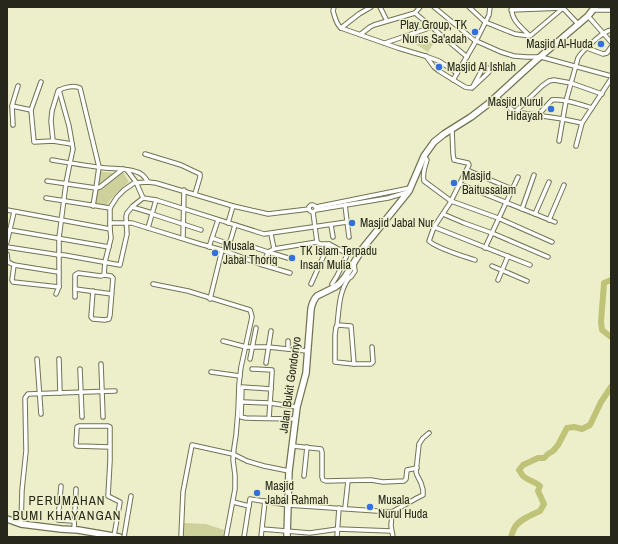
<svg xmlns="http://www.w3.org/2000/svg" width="618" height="544" viewBox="0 0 618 544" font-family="'Archivo Narrow',sans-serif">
<rect width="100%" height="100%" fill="#edefcb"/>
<g fill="#ced19c">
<path d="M 420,35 L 433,44 L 428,52 L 414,43 Z"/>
<path d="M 96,171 L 115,173 L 98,186 L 94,186 Z"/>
<path d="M 121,172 L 124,173 L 129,182 L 115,194 L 106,206 L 93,205 L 94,193 Z"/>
<path d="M 184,523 L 206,524 L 224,530 L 223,537 L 182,537 Z"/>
</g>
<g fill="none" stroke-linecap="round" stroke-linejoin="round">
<g stroke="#bfc378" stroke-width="6">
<path d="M 611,280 L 604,283 L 601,322 L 602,330 L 611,337"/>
<path d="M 511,537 C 512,534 513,530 515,527 C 520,519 531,515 540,511 L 544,504 L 538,491 L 540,486 C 535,481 528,481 523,476 C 521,474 521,472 519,470 L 523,465 L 538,458 L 544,458 L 548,454 L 553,451 L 558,445 L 567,428 L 574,427 L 582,429 L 590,425 L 601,402 L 611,387"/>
</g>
<g stroke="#717353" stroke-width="5.5">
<g id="street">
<path d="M 334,7 L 333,11 C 335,17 336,24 341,28 L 398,48 L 425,56 L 439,61 L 457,73"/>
<path d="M 380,7 L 387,21"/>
<path d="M 434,7 L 474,40 L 501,52 L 514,56 L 527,57 L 541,57 L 611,76"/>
<path d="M 469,7 L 485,22 L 515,34 L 530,36 L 563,8"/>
<path d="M 512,7 C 510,19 521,27 529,35"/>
<path d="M 563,8 L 579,25"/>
<path d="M 511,10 L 563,8"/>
<path d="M 593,10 L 611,10"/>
<path d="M 415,13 L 467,57"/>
<path d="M 588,16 L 611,42"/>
<path d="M 341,28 L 359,14 L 371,7"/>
<path d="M 361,34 L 370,27 L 374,25 L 415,13 L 420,7"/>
<path d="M 385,43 L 432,27"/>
<path d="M 587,48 L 603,54 L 607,53 L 611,47"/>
<path d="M 426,56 L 434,67 L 439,71 L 465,87 C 468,88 470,88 473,87 L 489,72 L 489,69 L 486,67 L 483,68 L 472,88"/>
<path d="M 453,80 L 476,41 L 489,15 L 490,7"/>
<path d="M 41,82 L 31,110 L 34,142 L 53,141 L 72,144"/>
<path d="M 496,97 L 515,112 L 563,119 L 582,123"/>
<path d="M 12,106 L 31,110"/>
<path d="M 515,112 L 542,86 L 549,81 L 554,80 L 571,83 L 602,94"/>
<path d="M 538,115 L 552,100 C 562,98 583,105 592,108"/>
<path d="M 13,125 L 12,106 L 14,99 L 18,86"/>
<path d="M 452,129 L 453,154 L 454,160 L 468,163 L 469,165 L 450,203 L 434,227 L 429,241 C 438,249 463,256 475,260"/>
<path d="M 53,141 L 51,121 L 52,111 L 58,91 C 64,87 74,85 80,88 L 99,167 L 96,188 L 100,187 L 123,169"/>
<path d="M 559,141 L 566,101 L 578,58 C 582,51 603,31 611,30"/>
<path d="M 576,146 L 582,123 L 611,79"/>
<path d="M 145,154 L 181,165 L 200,174 L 200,177 L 195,194"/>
<path d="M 424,156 L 427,160 C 425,166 422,174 424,181 L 451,201 L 498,218 L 552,242"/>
<path d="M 52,160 C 70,163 87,166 105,168 C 116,169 126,168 137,172 C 142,173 145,177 148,182"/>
<path d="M 127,170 L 136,182 L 143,198"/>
<path d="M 467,170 L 512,189"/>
<path d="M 47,181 L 96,188 L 93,206"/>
<path d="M 460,184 L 555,222"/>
<path d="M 46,198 L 110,208"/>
<path d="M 345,205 L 349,237"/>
<path d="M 132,207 L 152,213"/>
<path d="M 316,207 L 410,188"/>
<path d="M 522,209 L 534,175"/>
<path d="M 7,210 L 110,229"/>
<path d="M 316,210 L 316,207 L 313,205 L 311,205 L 309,207 L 309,209 L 310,211 L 313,212 L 316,210 L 388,198 L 408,192"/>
<path d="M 313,212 L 317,242"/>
<path d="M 152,214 L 201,230"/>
<path d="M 443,214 L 464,223 L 492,233 L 548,257"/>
<path d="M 535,214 L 549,182"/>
<path d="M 549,220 L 564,185"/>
<path d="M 110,223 L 132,223 L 148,228 L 200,244 L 222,250 L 260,264 L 290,273"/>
<path d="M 228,223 L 233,206"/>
<path d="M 331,225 L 333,237"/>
<path d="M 434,227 L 530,265"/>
<path d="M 148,228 L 156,200"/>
<path d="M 10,230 L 109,247"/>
<path d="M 271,234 L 274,249"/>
<path d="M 183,238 L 184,190"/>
<path d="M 212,238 L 226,243 L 230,242 L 235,225"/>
<path d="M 7,242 L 14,212"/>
<path d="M 247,245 L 268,252 L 263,265"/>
<path d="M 7,247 L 59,255 L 64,255 L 120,265 L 127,234 L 126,217 L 127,213 L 133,206 L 143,198 L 156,200 L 264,234 L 347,222"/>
<path d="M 209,247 L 218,220"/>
<path d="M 485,248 L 518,177"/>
<path d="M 268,252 L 274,249 L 317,242 L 320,244 L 329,244 L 346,253 L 347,255 L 337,276 L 332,284"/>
<path d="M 268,252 L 288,258"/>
<path d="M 7,254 L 8,262 L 14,265 L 12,280 L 13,282 L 59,287"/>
<path d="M 14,265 L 58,272"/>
<path d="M 492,266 L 527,281"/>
<path d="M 104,275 L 105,262 L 111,238 L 110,229 L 110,208 L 117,197 L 124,190 L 134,183 L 148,182 L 156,183 L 233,206 L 268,214 L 309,209"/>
<path d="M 348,278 L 351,277 L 355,271 L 354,264"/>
<path d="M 498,280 L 508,256"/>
<path d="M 153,284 L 188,291 L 250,310 L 251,313 L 252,317 L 241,367 L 239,384 L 238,411 L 236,435 L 234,448 L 233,460 L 235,475 L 235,489 L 226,537"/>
<path d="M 311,284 L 329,244"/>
<path d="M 93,291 L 91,317 L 93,319 L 105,320 L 109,319 L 110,315 L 113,278 L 111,276 L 104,275 L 101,276 L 78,273 L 75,275 L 75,289 L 112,294"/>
<path d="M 56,294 L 59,287 L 59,238 L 66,183 L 70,163 L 73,149 L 69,126 L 59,90"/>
<path d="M 75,297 L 75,289"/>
<path d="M 210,299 L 222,250"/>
<path d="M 338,325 L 351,326 L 354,364 L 335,362 L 335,335 L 336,327 Z"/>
<path d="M 337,326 C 339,309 339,291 349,278"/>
<path d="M 223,341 L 246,347 L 268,347 L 307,351"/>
<path d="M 288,349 L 288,341"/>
<path d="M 37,359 L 41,414"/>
<path d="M 59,359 L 60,393"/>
<path d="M 250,359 L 256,328"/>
<path d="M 266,363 L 271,331"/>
<path d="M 101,364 L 103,417"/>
<path d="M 354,364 L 371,364 L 373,362 L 372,347"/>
<path d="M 80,369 L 82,417"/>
<path d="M 252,369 L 272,370 L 272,373 L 271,389"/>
<path d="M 211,372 L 240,376"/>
<path d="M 242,402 L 270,403 L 297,407"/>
<path d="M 269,418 L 271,389 L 242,387 L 241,417 L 246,418 L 296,419"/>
<path d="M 293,446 L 321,449 L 322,452 L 322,477 L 323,480 L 326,481 L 371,480 L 383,482 L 404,481 L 406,479 L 407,470 L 417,468"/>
<path d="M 110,447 L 77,446 L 76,445 L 77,427 L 79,426 L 108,426 L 110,427 L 110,461 L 108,496 L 120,502 L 114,536"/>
<path d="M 304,476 L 307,447"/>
<path d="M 61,486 L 58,520 L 74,521"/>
<path d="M 233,502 L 249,506"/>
<path d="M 345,508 L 348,481"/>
<path d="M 392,512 L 391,526 L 393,537"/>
<path d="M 21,524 L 22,490 L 26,451 L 25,398 L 28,394 L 115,391"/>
<path d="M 74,529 L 76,489"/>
<path d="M 262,529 L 310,533 L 338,529 L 391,531"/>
<path d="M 124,537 L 131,496"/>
<path d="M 181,537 L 183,492 L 192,445 L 233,454 L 247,461 L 264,466 L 289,471"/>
<path d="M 244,537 L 250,499 L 288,505 L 392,512 L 417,498 L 423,495 L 423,490 L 421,483 L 417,475 L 416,472 L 419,444 L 423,438 L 429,433"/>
<path d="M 261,537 L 265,501"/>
<path d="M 337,537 L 339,508"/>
</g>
</g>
<g stroke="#717353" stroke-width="8">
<g id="secondary">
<path d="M 7,519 L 21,524 L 61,529 L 78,530 L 119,537"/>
<path d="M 287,537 L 289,471 L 297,407 L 306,373 L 311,309 C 312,304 313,300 317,296 L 335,287 L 339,284 L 345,277 L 363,248 L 409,191 L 424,156 L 434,142 L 444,134 L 471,117 L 488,104 L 534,62 L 588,16 L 595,7"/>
</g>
</g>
<use href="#street" stroke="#fff" stroke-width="3.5"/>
<use href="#secondary" stroke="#fff" stroke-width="5.5"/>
</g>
<g fill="#3370de" stroke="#edefcb" stroke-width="1.5">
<circle cx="475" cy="32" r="4"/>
<circle cx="601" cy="44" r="4"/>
<circle cx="439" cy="67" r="4"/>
<circle cx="551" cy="109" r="4"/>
<circle cx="454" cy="183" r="4"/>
<circle cx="352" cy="223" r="4"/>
<circle cx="215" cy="253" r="4"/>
<circle cx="292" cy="258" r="4"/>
<circle cx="257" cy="493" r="4"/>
<circle cx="370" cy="507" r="4"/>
</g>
<g text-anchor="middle" stroke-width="3" stroke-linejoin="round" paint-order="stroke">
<g font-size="12" fill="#27281b" stroke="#edefcb" text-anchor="start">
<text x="467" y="29" text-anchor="end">Play Group, TK<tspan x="467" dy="14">Nurus Sa'adah</tspan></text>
<text x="593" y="48" text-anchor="end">Masjid Al-Huda</text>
<text x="447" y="71">Masjid Al Ishlah</text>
<text x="543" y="106" text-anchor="end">Masjid Nurul<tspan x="543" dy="14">Hidayah</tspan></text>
<text x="462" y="180">Masjid<tspan x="462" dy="14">Baitussalam</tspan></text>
<text x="360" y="227">Masjid Jabal Nur</text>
<text x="223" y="250">Musala<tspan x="223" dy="14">Jabal Thoriq</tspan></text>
<text x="300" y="255">TK Islam Terpadu<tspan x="300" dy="14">Insan Mulia</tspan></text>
<text x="265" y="490">Masjid<tspan x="265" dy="14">Jabal Rahmah</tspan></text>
<text x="378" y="504">Musala<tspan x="378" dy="14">Nurul Huda</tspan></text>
</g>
<g font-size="12" fill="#27281b" stroke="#edefcb">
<text transform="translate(290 385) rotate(-82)" y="4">Jalan Bukit Gondoriyo</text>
</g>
<g font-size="13" letter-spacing="1" fill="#27281b" stroke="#edefcb">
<text x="67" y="505">PERUMAHAN<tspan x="67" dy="15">BUMI KHAYANGAN</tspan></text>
</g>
</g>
<rect width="618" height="544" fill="none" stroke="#27281b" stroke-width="16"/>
</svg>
